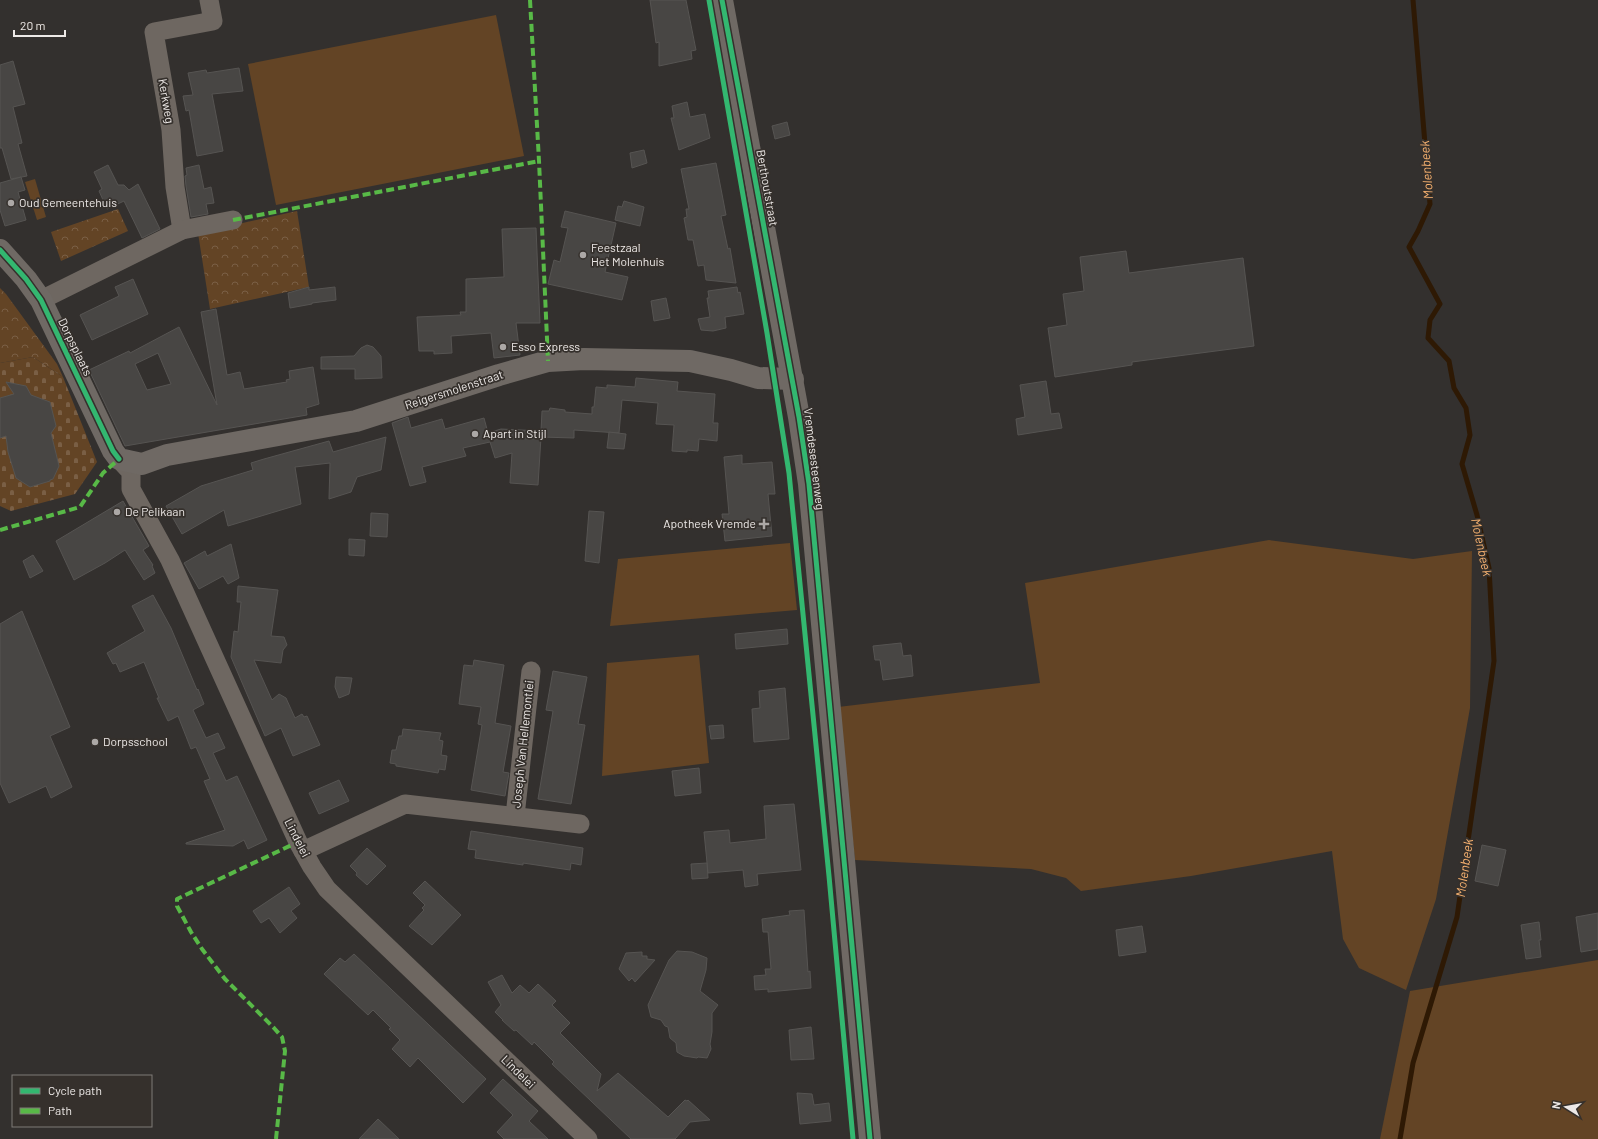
<svg xmlns="http://www.w3.org/2000/svg" width="1598" height="1139" viewBox="0 0 1598 1139" font-family="Barlow,sans-serif">
<defs>
<pattern id="cemetery-stones" width="16" height="16" patternUnits="userSpaceOnUse"><rect width="16" height="16" fill="#634425"/><path d="M2 7V4a2 2 0 0 1 4 0v3zM10 15v-3a2 2 0 0 1 4 0v3z" fill="#7a5f45"/></pattern>
<pattern id="park-crowns" width="20" height="18" patternUnits="userSpaceOnUse"><rect width="20" height="18" fill="#634425"/><path d="M2 6a3 3 0 1 1 6 0M12 15a3 3 0 1 1 6 0" fill="none" stroke="#7a5f45"/></pattern>
</defs>
<rect width="100%" height="100%" fill="#33302e"/>
<g fill="#634425">
<path d="M 496,15 L 524,156 L 276,205 L 248,64 Z"/>
<path d="M 35,179 L 46,217 L 37,220 L 25,182 Z"/>
<path d="M 1269,540 L 1413,559 L 1472,551 L 1470,708 L 1436,899 L 1406,990 L 1359,968 L 1343,939 L 1332,851 L 1191,876 L 1081,891 L 1066,878 L 1031,869 L 855,860 L 838,707 L 1040,683 L 1025,583 Z"/>
<path d="M 790,543 L 797,610 L 610,626 L 618,559 Z"/>
<path d="M 699,655 L 709,763 L 602,776 L 607,663 Z"/>
<path d="M 1598,960 L 1598,1139 L 1380,1139 L 1410,991 Z"/>
</g>
<path fill="url(#cemetery-stones)" d="M 33,357 L 63,377 L 97,462 L 75,494 L 11,511 L 0,506 L 0,363 Z"/>
<g fill="url(#park-crowns)">
<path d="M 118,209 L 128,231 L 61,261 L 51,232 Z"/>
<path d="M 297,211 L 309,287 L 210,309 L 198,233 Z"/>
<path d="M 0,288 L 6,294 L 57,364 L 63,377 L 33,357 L 0,363 Z"/>
</g>
<g fill="none" stroke-linecap="round" stroke-linejoin="round">
<path stroke="#2e1904" stroke-width="5" d="M 1400,1139 L 1413,1063 L 1457,917 L 1494,661 L 1489,568 L 1477,515 L 1462,464 L 1470,435 L 1466,408 L 1454,388 L 1449,361 L 1428,338 L 1430,320 L 1440,304 L 1409,247 L 1418,231 L 1430,204 L 1413,0"/>
</g>
<g fill="#484644" stroke="#565452" fill-rule="evenodd">
<path d="M 650,0 L 686,0 L 696,50 L 691,51 L 692,59 L 659,66 L 659,42 L 656,43 Z"/>
<path d="M 13,61 L 25,104 L 13,107 L 22,143 L 18,144 L 27,176 L 11,179 L 2,148 L 0,148 L 0,65 Z"/>
<path d="M 239,68 L 243,91 L 212,94 L 223,151 L 197,156 L 189,110 L 186,111 L 183,96 L 193,95 L 188,73 L 206,70 L 207,73 Z"/>
<path d="M 687,102 L 690,117 L 705,114 L 710,138 L 679,150 L 671,118 L 674,118 L 672,106 Z"/>
<path d="M 787,122 L 790,135 L 775,139 L 772,126 Z"/>
<path d="M 644,150 L 647,163 L 632,168 L 630,153 Z"/>
<path d="M 716,163 L 726,215 L 721,216 L 728,249 L 730,248 L 736,283 L 706,280 L 704,265 L 698,266 L 693,240 L 688,240 L 684,218 L 687,217 L 686,209 L 689,209 L 681,169 Z"/>
<path d="M 108,165 L 118,185 L 124,185 L 129,190 L 138,184 L 160,229 L 142,238 L 124,201 L 107,209 L 99,191 L 102,189 L 94,172 Z"/>
<path d="M 199,165 L 204,189 L 211,187 L 214,203 L 206,204 L 208,214 L 191,217 L 186,186 L 185,176 L 187,175 L 186,168 Z"/>
<path d="M 21,177 L 25,190 L 18,192 L 26,220 L 5,226 L 0,210 L 0,183 Z"/>
<path d="M 624,201 L 644,207 L 640,226 L 615,220 L 618,206 L 622,207 Z"/>
<path d="M 565,211 L 616,223 L 605,272 L 628,277 L 622,300 L 548,284 L 554,260 L 560,262 L 568,228 L 561,227 Z"/>
<path d="M 536,228 L 540,323 L 516,323 L 520,355 L 494,358 L 491,333 L 451,336 L 452,353 L 434,354 L 434,351 L 419,351 L 417,317 L 461,315 L 460,312 L 466,312 L 466,279 L 504,277 L 502,229 Z"/>
<path d="M 1126,251 L 1129,273 L 1243,258 L 1254,346 L 1132,362 L 1132,365 L 1055,377 L 1048,328 L 1067,325 L 1063,294 L 1084,291 L 1080,257 Z"/>
<path d="M 133,279 L 148,314 L 92,340 L 80,315 L 119,296 L 115,287 Z"/>
<path d="M 309,287 L 309,290 L 335,287 L 336,300 L 312,303 L 312,304 L 290,308 L 288,293 Z"/>
<path d="M 737,287 L 738,293 L 740,292 L 744,314 L 725,317 L 726,328 L 713,331 L 701,330 L 698,319 L 710,317 L 707,298 L 709,298 L 708,291 Z"/>
<path d="M 666,298 L 670,318 L 654,321 L 651,301 Z"/>
<path d="M 216,309 L 227,375 L 240,372 L 244,389 L 287,382 L 286,380 L 290,379 L 289,371 L 313,367 L 319,404 L 306,408 L 307,415 L 125,446 L 89,370 L 129,351 L 130,353 L 179,327 L 217,405 L 201,312 ZM 158,353 L 171,384 L 147,390 L 135,364 Z"/>
<path d="M 367,345 L 373,347 L 381,356 L 382,378 L 355,379 L 355,369 L 321,369 L 321,357 L 354,356 L 361,348 Z"/>
<path d="M 636,378 L 678,382 L 677,391 L 715,394 L 713,423 L 718,423 L 717,441 L 699,439 L 698,451 L 687,450 L 687,452 L 672,451 L 674,425 L 656,424 L 658,403 L 622,400 L 619,433 L 574,430 L 574,438 L 541,437 L 538,485 L 510,483 L 512,453 L 495,458 L 490,442 L 463,448 L 466,456 L 422,467 L 426,482 L 410,486 L 392,423 L 408,417 L 411,428 L 442,419 L 445,429 L 484,418 L 488,433 L 501,429 L 541,431 L 542,411 L 549,411 L 550,408 L 565,410 L 565,412 L 592,414 L 592,407 L 594,407 L 596,387 L 607,388 L 607,385 L 635,387 Z"/>
<path d="M 1046,381 L 1051,414 L 1059,413 L 1062,428 L 1018,435 L 1016,419 L 1025,417 L 1020,385 Z"/>
<path d="M 6,382 L 26,386 L 31,395 L 50,402 L 56,426 L 51,433 L 59,466 L 53,479 L 50,480 L 50,481 L 30,487 L 16,478 L 8,452 L 6,436 L 0,438 L 0,398 L 14,394 Z"/>
<path d="M 609,432 L 626,434 L 624,449 L 607,448 Z"/>
<path d="M 386,437 L 381,470 L 357,477 L 351,492 L 329,499 L 330,463 L 295,467 L 301,504 L 228,526 L 224,510 L 182,534 L 166,506 L 201,486 L 253,470 L 251,463 L 264,459 L 329,441 L 333,452 Z"/>
<path d="M 742,455 L 742,464 L 772,462 L 775,494 L 768,494 L 772,536 L 725,541 L 722,514 L 729,514 L 724,457 Z"/>
<path d="M 123,501 L 149,546 L 143,550 L 153,565 L 152,566 L 155,573 L 144,580 L 125,550 L 105,563 L 74,580 L 56,541 Z"/>
<path d="M 589,511 L 604,512 L 599,563 L 585,561 Z"/>
<path d="M 371,513 L 388,514 L 387,537 L 370,536 Z"/>
<path d="M 349,539 L 365,540 L 364,556 L 349,555 Z"/>
<path d="M 231,544 L 239,578 L 228,584 L 223,576 L 199,589 L 184,563 L 205,551 L 207,556 Z"/>
<path d="M 33,555 L 43,571 L 30,578 L 23,561 Z"/>
<path d="M 238,586 L 278,590 L 271,636 L 284,637 L 287,645 L 283,650 L 281,663 L 254,660 L 272,700 L 279,694 L 286,698 L 295,718 L 302,714 L 304,717 L 307,716 L 320,745 L 293,756 L 281,728 L 265,736 L 231,657 L 234,631 L 238,632 L 241,602 L 237,602 Z"/>
<path d="M 153,595 L 171,628 L 197,690 L 198,689 L 204,704 L 193,710 L 206,738 L 218,733 L 225,748 L 213,753 L 226,781 L 237,776 L 267,840 L 248,849 L 244,840 L 233,846 L 186,844 L 186,843 L 225,830 L 204,781 L 210,779 L 196,747 L 191,749 L 178,716 L 168,721 L 157,698 L 159,698 L 144,662 L 120,672 L 116,663 L 113,664 L 107,653 L 145,631 L 132,606 Z"/>
<path d="M 22,611 L 70,727 L 50,736 L 72,787 L 51,798 L 46,786 L 9,803 L 0,783 L 0,624 Z"/>
<path d="M 787,629 L 788,644 L 736,649 L 735,634 Z"/>
<path d="M 901,643 L 903,656 L 911,655 L 913,676 L 883,680 L 880,660 L 875,660 L 873,646 Z"/>
<path d="M 474,660 L 504,665 L 495,723 L 511,726 L 503,772 L 509,773 L 505,796 L 471,790 L 482,725 L 478,724 L 481,707 L 459,704 L 464,665 L 473,666 Z"/>
<path d="M 553,671 L 587,677 L 578,724 L 585,725 L 571,804 L 538,799 L 553,711 L 546,710 Z"/>
<path d="M 336,677 L 352,678 L 349,694 L 339,698 L 335,687 Z"/>
<path d="M 785,688 L 789,739 L 754,742 L 752,709 L 760,708 L 759,691 Z"/>
<path d="M 723,725 L 724,738 L 711,739 L 709,726 Z"/>
<path d="M 403,729 L 441,733 L 439,740 L 443,741 L 441,755 L 447,756 L 445,770 L 439,769 L 438,773 L 396,766 L 396,764 L 390,763 L 392,750 L 396,750 L 399,736 L 402,736 Z"/>
<path d="M 699,768 L 701,793 L 675,796 L 672,771 Z"/>
<path d="M 339,780 L 349,801 L 319,814 L 309,793 Z"/>
<path d="M 794,804 L 801,870 L 757,874 L 758,885 L 745,887 L 743,870 L 708,873 L 704,832 L 729,830 L 730,843 L 766,839 L 764,806 Z"/>
<path d="M 471,831 L 583,848 L 581,865 L 571,863 L 570,870 L 523,863 L 523,865 L 475,858 L 476,850 L 468,849 Z"/>
<path d="M 1482,845 L 1506,850 L 1498,886 L 1475,881 Z"/>
<path d="M 367,848 L 386,866 L 367,885 L 356,875 L 357,873 L 350,866 Z"/>
<path d="M 707,863 L 708,878 L 692,879 L 691,864 Z"/>
<path d="M 425,881 L 461,915 L 432,945 L 409,926 L 424,910 L 422,908 L 425,905 L 413,893 Z"/>
<path d="M 289,887 L 300,904 L 291,911 L 297,918 L 280,933 L 269,918 L 261,923 L 253,911 Z"/>
<path d="M 804,910 L 808,972 L 810,971 L 811,988 L 768,992 L 768,989 L 755,990 L 754,976 L 766,975 L 765,969 L 771,969 L 768,932 L 763,932 L 762,919 L 790,915 L 789,911 Z"/>
<path d="M 1598,913 L 1598,949 L 1581,952 L 1576,917 Z"/>
<path d="M 1539,922 L 1541,940 L 1539,940 L 1541,957 L 1526,959 L 1521,925 Z"/>
<path d="M 1142,926 L 1146,952 L 1119,956 L 1116,930 Z"/>
<path d="M 677,951 L 692,952 L 707,958 L 706,970 L 700,991 L 718,1005 L 712,1013 L 712,1032 L 710,1044 L 711,1049 L 707,1058 L 698,1057 L 697,1058 L 684,1056 L 677,1052 L 676,1043 L 670,1038 L 668,1027 L 665,1026 L 661,1020 L 651,1017 L 648,1005 L 669,960 Z"/>
<path d="M 642,952 L 642,956 L 647,956 L 647,959 L 655,960 L 635,982 L 632,978 L 629,981 L 619,969 L 626,953 Z"/>
<path d="M 354,954 L 486,1079 L 463,1103 L 418,1058 L 410,1067 L 392,1049 L 400,1040 L 389,1029 L 391,1028 L 373,1010 L 368,1015 L 324,974 L 340,958 L 345,962 Z"/>
<path d="M 502,975 L 512,993 L 520,985 L 529,993 L 538,984 L 556,1001 L 552,1005 L 570,1023 L 560,1033 L 601,1074 L 597,1091 L 618,1073 L 668,1117 L 685,1100 L 687,1101 L 688,1100 L 710,1120 L 690,1122 L 675,1139 L 631,1139 L 552,1064 L 554,1062 L 534,1042 L 532,1045 L 516,1030 L 514,1031 L 502,1020 L 503,1020 L 495,1012 L 501,1005 L 488,982 Z"/>
<path d="M 811,1027 L 814,1059 L 791,1060 L 789,1030 Z"/>
<path d="M 503,1079 L 538,1111 L 529,1121 L 548,1139 L 504,1139 L 497,1132 L 513,1115 L 490,1093 Z"/>
<path d="M 797,1093 L 812,1094 L 814,1105 L 829,1103 L 831,1121 L 800,1124 Z"/>
<path d="M 378,1119 L 399,1139 L 359,1139 Z"/>
</g>
<g fill="none" stroke-linecap="round" stroke-linejoin="round">
<g stroke="#6e6761" stroke-width="19">
<path d="M 182,230 L 175,187 L 171,130 L 154,32 L 213,21 L 209,0"/>
<path d="M 41,300 L 182,230 L 233,220"/>
<path d="M 119,459 L 131,472 L 131,489 L 170,560 L 298,842 L 312,867 L 327,889 L 588,1139"/>
<path d="M 515,816 L 531,671"/>
<path d="M 303,851 L 405,804 L 580,824"/>
</g>
<g stroke="#6f6964" stroke-width="22">
<path d="M 722,0 L 799,417 L 809,484 L 870,1139"/>
<path d="M 0,250 L 26,279 L 41,300 L 113,451 L 119,459 L 142,464 L 167,455 L 356,421 L 499,375 L 548,361 L 584,359 L 690,361 L 731,370 L 758,378 L 793,379"/>
</g>
<g stroke="#58b947" stroke-width="4" stroke-dasharray="8 4" stroke-linecap="butt">
<path d="M 530,0 L 539,161 L 548,361"/>
<path d="M 233,220 L 539,161"/>
<path d="M 0,530 L 80,507 L 103,473 L 119,459"/>
<path d="M 276,1139 L 285,1051 L 282,1037 L 274,1028 L 225,979 L 202,949 L 191,932 L 177,906 L 177,899 L 298,842"/>
</g>
<g stroke="#35302c" stroke-width="8">
<g id="cycleway">
<path d="M 709,0 L 767,333 L 789,473 L 829,876 L 853,1139"/>
<path d="M 722,0 L 799,417 L 809,484 L 870,1139"/>
<path d="M 0,250 L 26,279 L 41,300 L 113,451 L 119,459"/>
</g>
</g>
<use href="#cycleway" stroke="#33b770" stroke-width="5"/>
</g>
<g fill="#aca8a6" stroke="#35302c" stroke-width="1.5">
<circle cx="11" cy="203" r="4"/>
<circle cx="583" cy="255" r="4"/>
<circle cx="503" cy="347" r="4"/>
<circle cx="475" cy="434" r="4"/>
<circle cx="117" cy="512" r="4"/>
<path d="M762 518h4v4h4v4h-4v4h-4v-4h-4v-4h4z"/>
<circle cx="95" cy="742" r="4"/>
</g>
<g text-anchor="middle" stroke-width="3.5" stroke-linejoin="round" paint-order="stroke">
<g font-size="12" fill="#ede9e7" stroke="#35302c">
<text transform="translate(166 101) rotate(80)" y="4">Kerkweg</text>
<text transform="translate(767 188) rotate(80)" y="4">Berthoutstraat</text>
<text transform="translate(75 347) rotate(64)" y="4">Dorpsplaats</text>
<text transform="translate(454 390) rotate(-18)" y="4">Reigersmolenstraat</text>
<text transform="translate(814 459) rotate(83)" y="4">Vremdesesteenweg</text>
<text transform="translate(523 744) rotate(-84)" y="4">Joseph Van Hellemontlei</text>
<text transform="translate(297 838) rotate(63)" y="4">Lindelei</text>
<text transform="translate(518 1072) rotate(44)" y="4">Lindelei</text>
</g>
<g font-size="12" fill="#ede9e7" stroke="#35302c" text-anchor="start">
<text x="19" y="207">Oud Gemeentehuis</text>
<text x="591" y="252">Feestzaal<tspan x="591" dy="14">Het Molenhuis</tspan></text>
<text x="511" y="351">Esso Express</text>
<text x="483" y="438">Apart in Stijl</text>
<text x="125" y="516">De Pelikaan</text>
<text x="756" y="528" text-anchor="end">Apotheek Vremde</text>
<text x="103" y="746">Dorpsschool</text>
</g>
<g font-size="13" font-style="italic" fill="#f9b371" stroke="#35302c">
<text transform="translate(1426 170) rotate(-94)" y="5">Molenbeek</text>
<text transform="translate(1482 547) rotate(78)" y="5">Molenbeek</text>
<text transform="translate(1464 868) rotate(-82)" y="5">Molenbeek</text>
</g>
</g>
<rect x="12" y="1075" width="140" height="52" fill="#35302c" stroke="#7f7a77"/>
<rect x="20" y="1088" width="20" height="6" fill="#33b770" stroke="#7f7a77"/>
<text x="48" y="1095" font-size="12" fill="#ede9e7">Cycle path</text>
<rect x="20" y="1108" width="20" height="6" fill="#58b947" stroke="#7f7a77"/>
<text x="48" y="1115" font-size="12" fill="#ede9e7">Path</text>
<g transform="translate(1566 1107) rotate(281)" stroke="#35302c" stroke-width="3" paint-order="stroke">
<path d="M0-3L7 15L0 10L-7 15Z" fill="#ede9e7"/>
<text y="-6" font-size="11" font-weight="bold" text-anchor="middle" fill="#ede9e7">N</text>
</g>
<path d="M14 30v6h51v-6" fill="none" stroke="#ede9e7" stroke-width="2"/>
<text x="20" y="30" font-size="12" fill="#ede9e7" stroke="#35302c" stroke-width="3" paint-order="stroke">20 m</text>
</svg>
